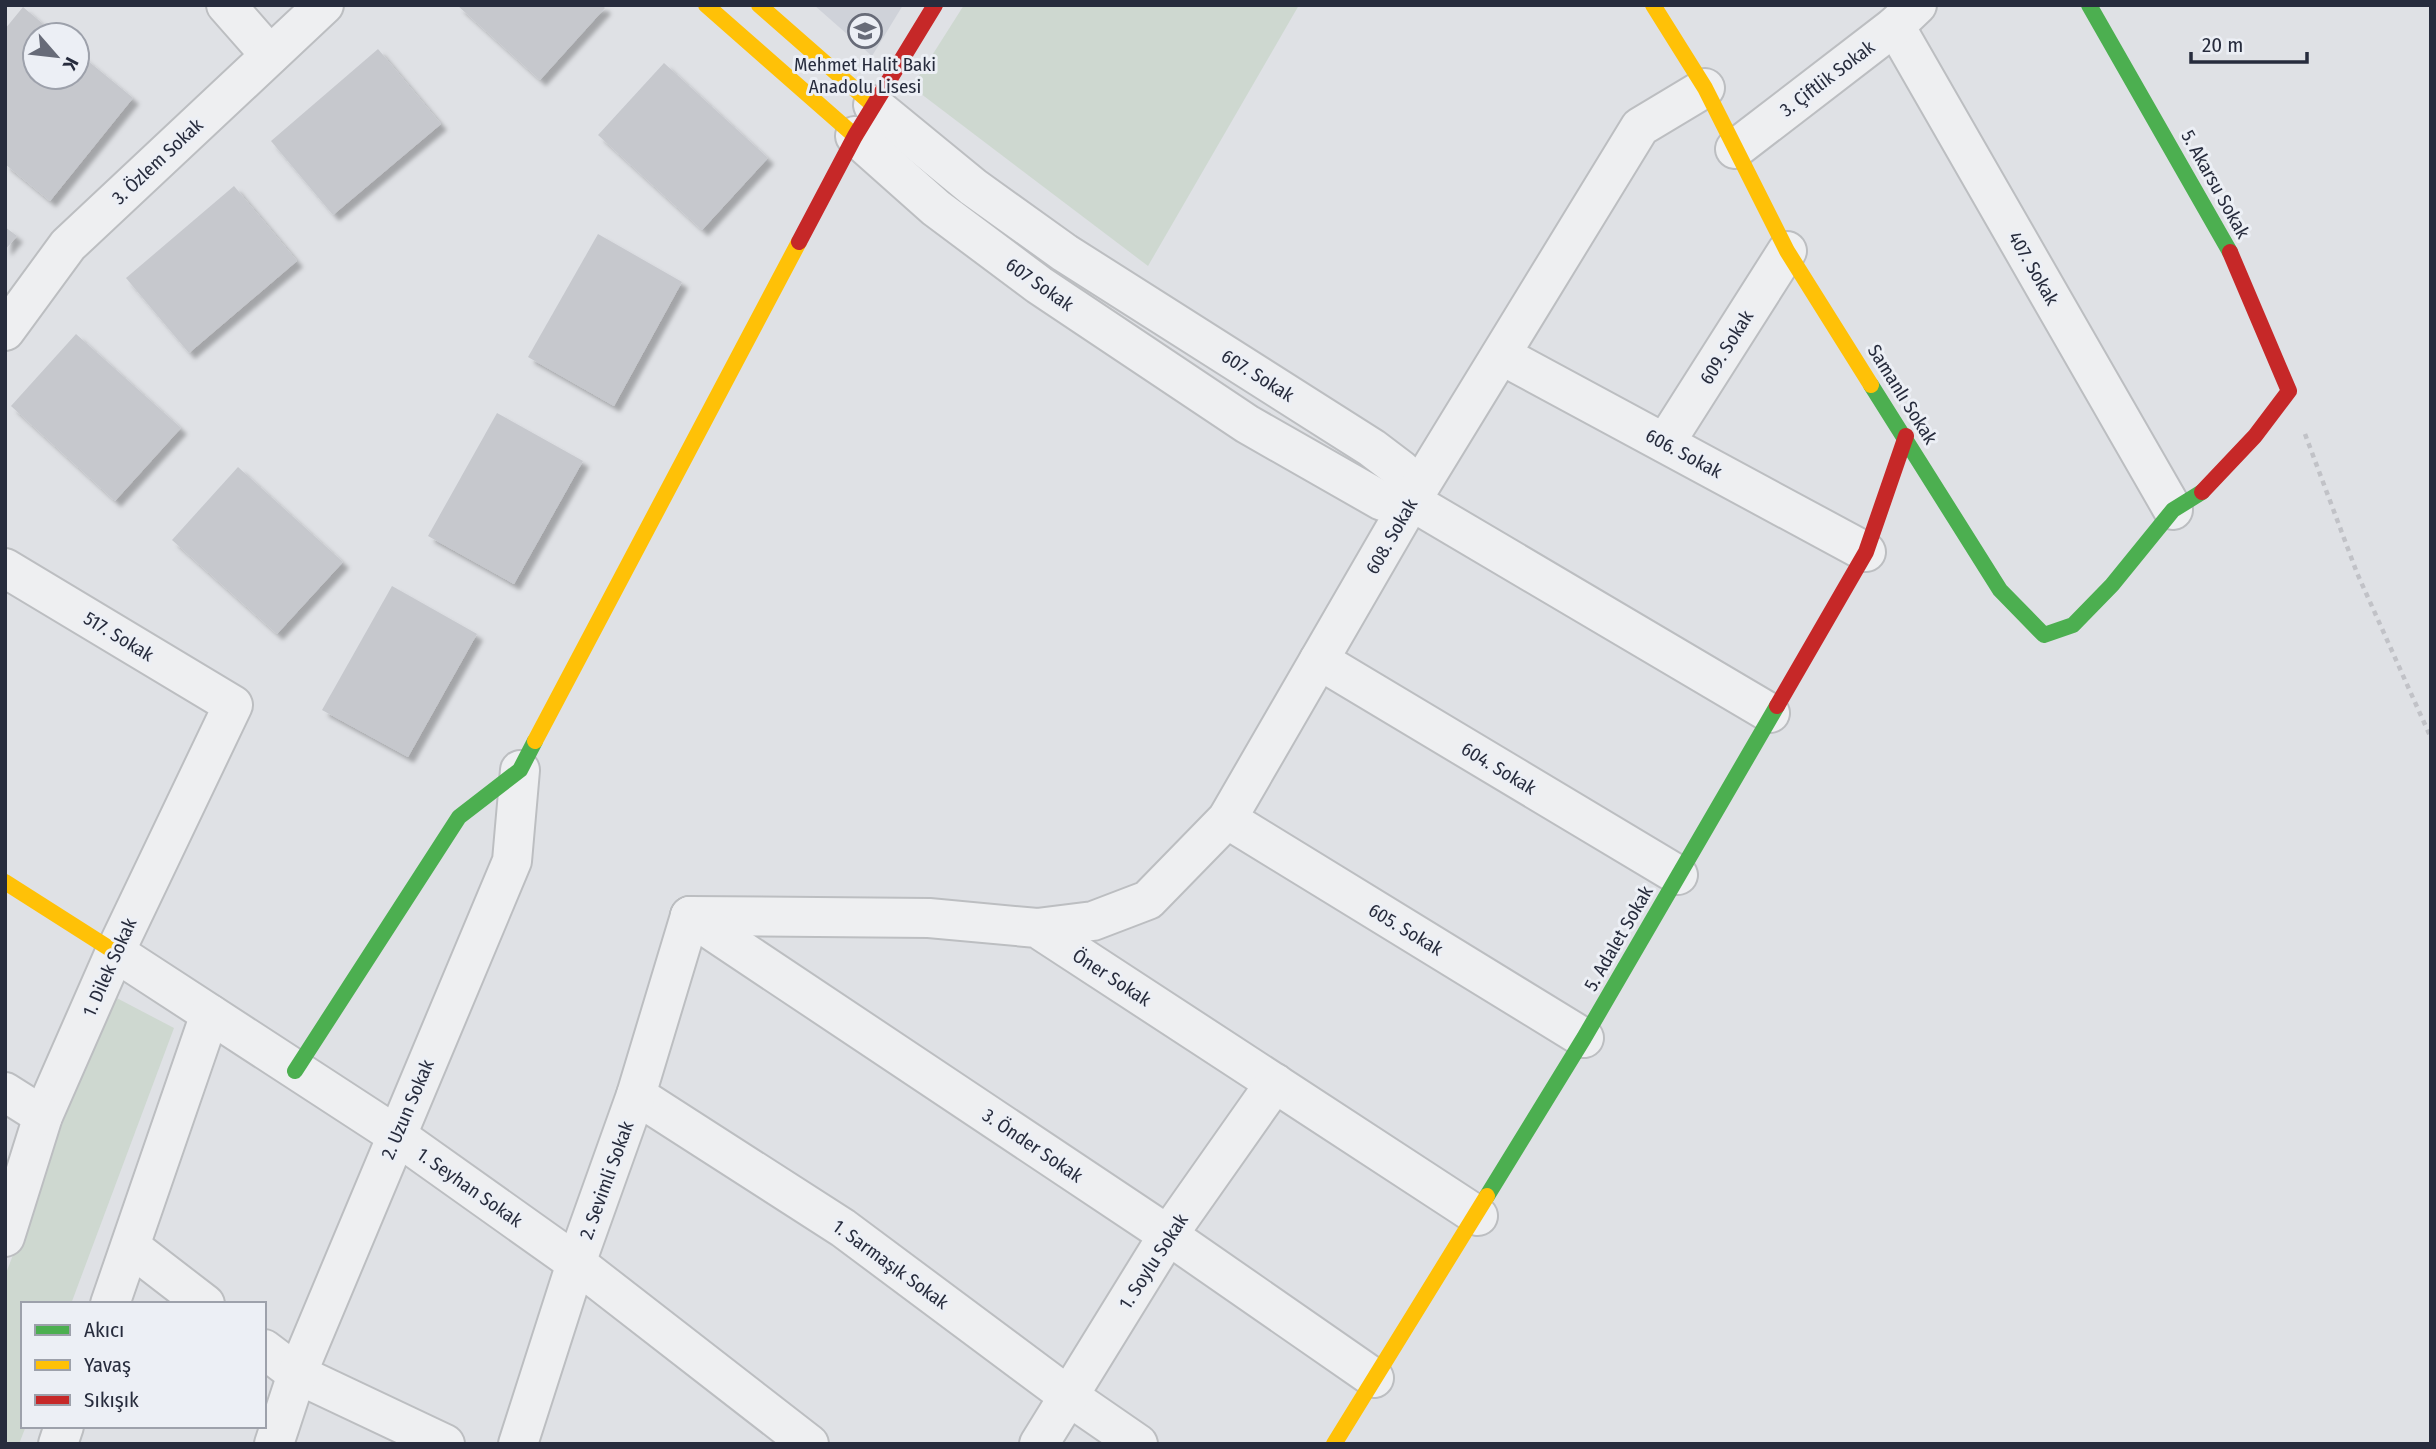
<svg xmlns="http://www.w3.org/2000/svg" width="2436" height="1449" viewBox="0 0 2436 1449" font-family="'Fira Sans Condensed',sans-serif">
<defs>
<filter id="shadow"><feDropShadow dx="6" dy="6" stdDeviation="2" flood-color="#0004"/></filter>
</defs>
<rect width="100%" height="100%" fill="#dfe1e5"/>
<path fill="#cfd2d9" d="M 814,5 L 903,5 L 872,56 Z"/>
<g fill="#ced8d0">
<path d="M 964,5 L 1299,5 L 1148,266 L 912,87 Z"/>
<path d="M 111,995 L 174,1028 L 71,1304 L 23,1304 L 23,1426 L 26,1426 L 19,1444 L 5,1444 L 5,1276 Z"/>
</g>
<g fill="#c6c8cd" filter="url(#shadow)">
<path d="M 457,5 L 602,5 L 605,8 L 540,80 Z"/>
<path d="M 23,7 L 56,35 L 35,35 L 35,77 L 77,77 L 77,52 L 133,98 L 50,201 L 5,164 L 5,29 Z"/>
<path d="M 378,49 L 441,124 L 333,215 L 271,141 Z"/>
<path d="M 664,63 L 768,158 L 702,230 L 598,135 Z"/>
<path d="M 234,186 L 297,261 L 189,353 L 126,278 Z"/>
<path d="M 5,227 L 17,236 L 5,250 Z"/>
<path d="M 598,234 L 682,282 L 614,406 L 528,357 Z"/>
<path d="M 76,334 L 181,428 L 115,501 L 11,406 Z"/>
<path d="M 497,413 L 583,461 L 514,584 L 428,536 Z"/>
<path d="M 238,467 L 343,562 L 277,634 L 172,540 Z"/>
<path d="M 392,586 L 477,634 L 408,757 L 322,710 Z"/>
</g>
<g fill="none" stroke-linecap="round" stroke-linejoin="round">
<g stroke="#bcbec1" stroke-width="42">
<g id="street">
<path d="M 226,5 L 270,55"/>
<path d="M 1895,26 L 2173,510"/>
<path d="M 873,105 L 973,187 L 1065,253 L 1372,448 L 1401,470 L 1411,501 L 1770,713"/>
<path d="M 855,136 L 936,208 L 1039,285 L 1247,424 L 1382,501 L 1411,501"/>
<path d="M 1735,149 L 1895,26 L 1917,5"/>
<path d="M 5,331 L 68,245 L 324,5"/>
<path d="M 1501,355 L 1866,552"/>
<path d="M 1665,443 L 1787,251"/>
<path d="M 5,568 L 233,705 L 115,952 L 43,1116 L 5,1237"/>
<path d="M 1319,660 L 1678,875"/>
<path d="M 1227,819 L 1584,1038"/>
<path d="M 690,916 L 929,918 L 1037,928 L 1478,1216"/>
<path d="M 690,916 L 1168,1235 L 1374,1378"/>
<path d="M 1037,928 L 1093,921 L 1148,900 L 1227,819 L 1411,501 L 1640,127 L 1705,88"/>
<path d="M 115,952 L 396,1135 L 576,1263 L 809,1444"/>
<path d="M 5,1092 L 43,1116"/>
<path d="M 636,1095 L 843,1228 L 1067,1395 L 1138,1444"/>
<path d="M 131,1247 L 205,1304"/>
<path d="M 110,1304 L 210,1014"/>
<path d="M 264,1349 L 297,1374 L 445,1444"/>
<path d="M 58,1444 L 64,1426"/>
<path d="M 274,1444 L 297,1374 L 512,861 L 520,770"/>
<path d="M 518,1444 L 576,1263 L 636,1095 L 690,916"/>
<path d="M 1039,1444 L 1168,1235 L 1275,1083"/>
</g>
</g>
<path stroke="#c1c2c7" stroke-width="4.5" stroke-dasharray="5 5" stroke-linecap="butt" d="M 2305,434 L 2357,573 L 2431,738"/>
<use href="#street" stroke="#eeeff1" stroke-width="38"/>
<g stroke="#4caf50" stroke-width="16">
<path d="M 2089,5 L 2230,252"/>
<path d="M 1871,385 L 2000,590 L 2044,635 L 2073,625 L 2112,585 L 2173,510 L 2202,492"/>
<path d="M 295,1071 L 459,817 L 520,770 L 535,741"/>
<path d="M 1487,1196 L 1584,1038 L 1777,706"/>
</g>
<g stroke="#ffc107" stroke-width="16">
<path d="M 706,5 L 855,136"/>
<path d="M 759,5 L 873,105"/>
<path d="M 1653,5 L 1705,88 L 1787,251 L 1871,385"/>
<path d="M 535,741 L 799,242"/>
<path d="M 5,882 L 115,952"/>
<path d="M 1334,1444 L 1487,1196"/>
</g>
<g stroke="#c62828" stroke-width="16">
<path d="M 799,242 L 855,136 L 935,5"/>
<path d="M 2202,492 L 2255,436 L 2289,391 L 2230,252"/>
<path d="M 1777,706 L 1866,552 L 1906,436"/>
</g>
</g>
<defs>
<g id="school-ring" transform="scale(1.75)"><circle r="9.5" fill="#eceff5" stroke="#676b78" stroke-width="1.5"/><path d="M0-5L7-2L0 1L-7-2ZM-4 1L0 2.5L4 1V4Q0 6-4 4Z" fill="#676b78"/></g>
</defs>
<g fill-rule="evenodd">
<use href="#school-ring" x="865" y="31"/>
</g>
<g text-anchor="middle" stroke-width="6" stroke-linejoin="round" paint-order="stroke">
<g font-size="19" fill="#272c3d" stroke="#eceff5">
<text x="865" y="71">Mehmet Halit Baki<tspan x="865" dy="22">Anadolu Lisesi</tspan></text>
</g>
<g font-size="19" fill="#272c3d" stroke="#eceff5">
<text transform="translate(1827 78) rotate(-37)" y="7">3. Çiftlik Sokak</text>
<text transform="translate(157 161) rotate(-43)" y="7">3. Özlem Sokak</text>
<text transform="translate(2216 184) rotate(61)" y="7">5. Akarsu Sokak</text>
<text transform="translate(2034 268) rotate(60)" y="7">407. Sokak</text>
<text transform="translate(1040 284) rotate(35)" y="7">607 Sokak</text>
<text transform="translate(1726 347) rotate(-58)" y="7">609. Sokak</text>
<text transform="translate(1258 375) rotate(32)" y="7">607. Sokak</text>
<text transform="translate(1903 394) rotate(58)" y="7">Samanlı Sokak</text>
<text transform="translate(1684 453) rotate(28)" y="7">606. Sokak</text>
<text transform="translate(1391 536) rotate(-60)" y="7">608. Sokak</text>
<text transform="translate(119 636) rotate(31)" y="7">517. Sokak</text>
<text transform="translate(1499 768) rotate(31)" y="7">604. Sokak</text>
<text transform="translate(1406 929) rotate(31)" y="7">605. Sokak</text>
<text transform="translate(1618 938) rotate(-60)" y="7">5. Adalet Sokak</text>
<text transform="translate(109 967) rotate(-66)" y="7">1. Dilek Sokak</text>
<text transform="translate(1112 977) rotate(33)" y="7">Öner Sokak</text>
<text transform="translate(407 1109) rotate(-67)" y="7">2. Uzun Sokak</text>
<text transform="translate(1033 1145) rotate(34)" y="7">3. Önder Sokak</text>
<text transform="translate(606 1180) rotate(-70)" y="7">2. Sevimli Sokak</text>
<text transform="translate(470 1187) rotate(35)" y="7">1. Seyhan Sokak</text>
<text transform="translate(1153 1261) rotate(-57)" y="7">1. Soylu Sokak</text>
<text transform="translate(891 1264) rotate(36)" y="7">1. Sarmaşık Sokak</text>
</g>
</g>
<rect width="2436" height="1449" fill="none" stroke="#272c3d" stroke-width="14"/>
<rect x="21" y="1302" width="245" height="126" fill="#eceff5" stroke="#9da1ab" stroke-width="2"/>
<rect x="35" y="1325" width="35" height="10" fill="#4caf50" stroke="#9da1ab" stroke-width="2"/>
<text x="84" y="1337" font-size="21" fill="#272c3d">Akıcı</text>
<rect x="35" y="1360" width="35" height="10" fill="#ffc107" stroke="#9da1ab" stroke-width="2"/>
<text x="84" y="1372" font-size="21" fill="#272c3d">Yavaş</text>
<rect x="35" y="1395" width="35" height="10" fill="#c62828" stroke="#9da1ab" stroke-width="2"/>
<text x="84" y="1407" font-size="21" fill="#272c3d">Sıkışık</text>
<g transform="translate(56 56) rotate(118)"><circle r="33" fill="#eceff5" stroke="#9da1ab" stroke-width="2"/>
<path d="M0-5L12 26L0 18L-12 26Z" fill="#676b78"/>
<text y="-10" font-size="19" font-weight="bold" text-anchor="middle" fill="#272c3d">K</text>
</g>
<path d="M2191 52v10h116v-10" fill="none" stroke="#272c3d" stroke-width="3.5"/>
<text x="2202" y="52" font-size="21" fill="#272c3d" stroke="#eceff5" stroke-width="5" paint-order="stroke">20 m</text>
</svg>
